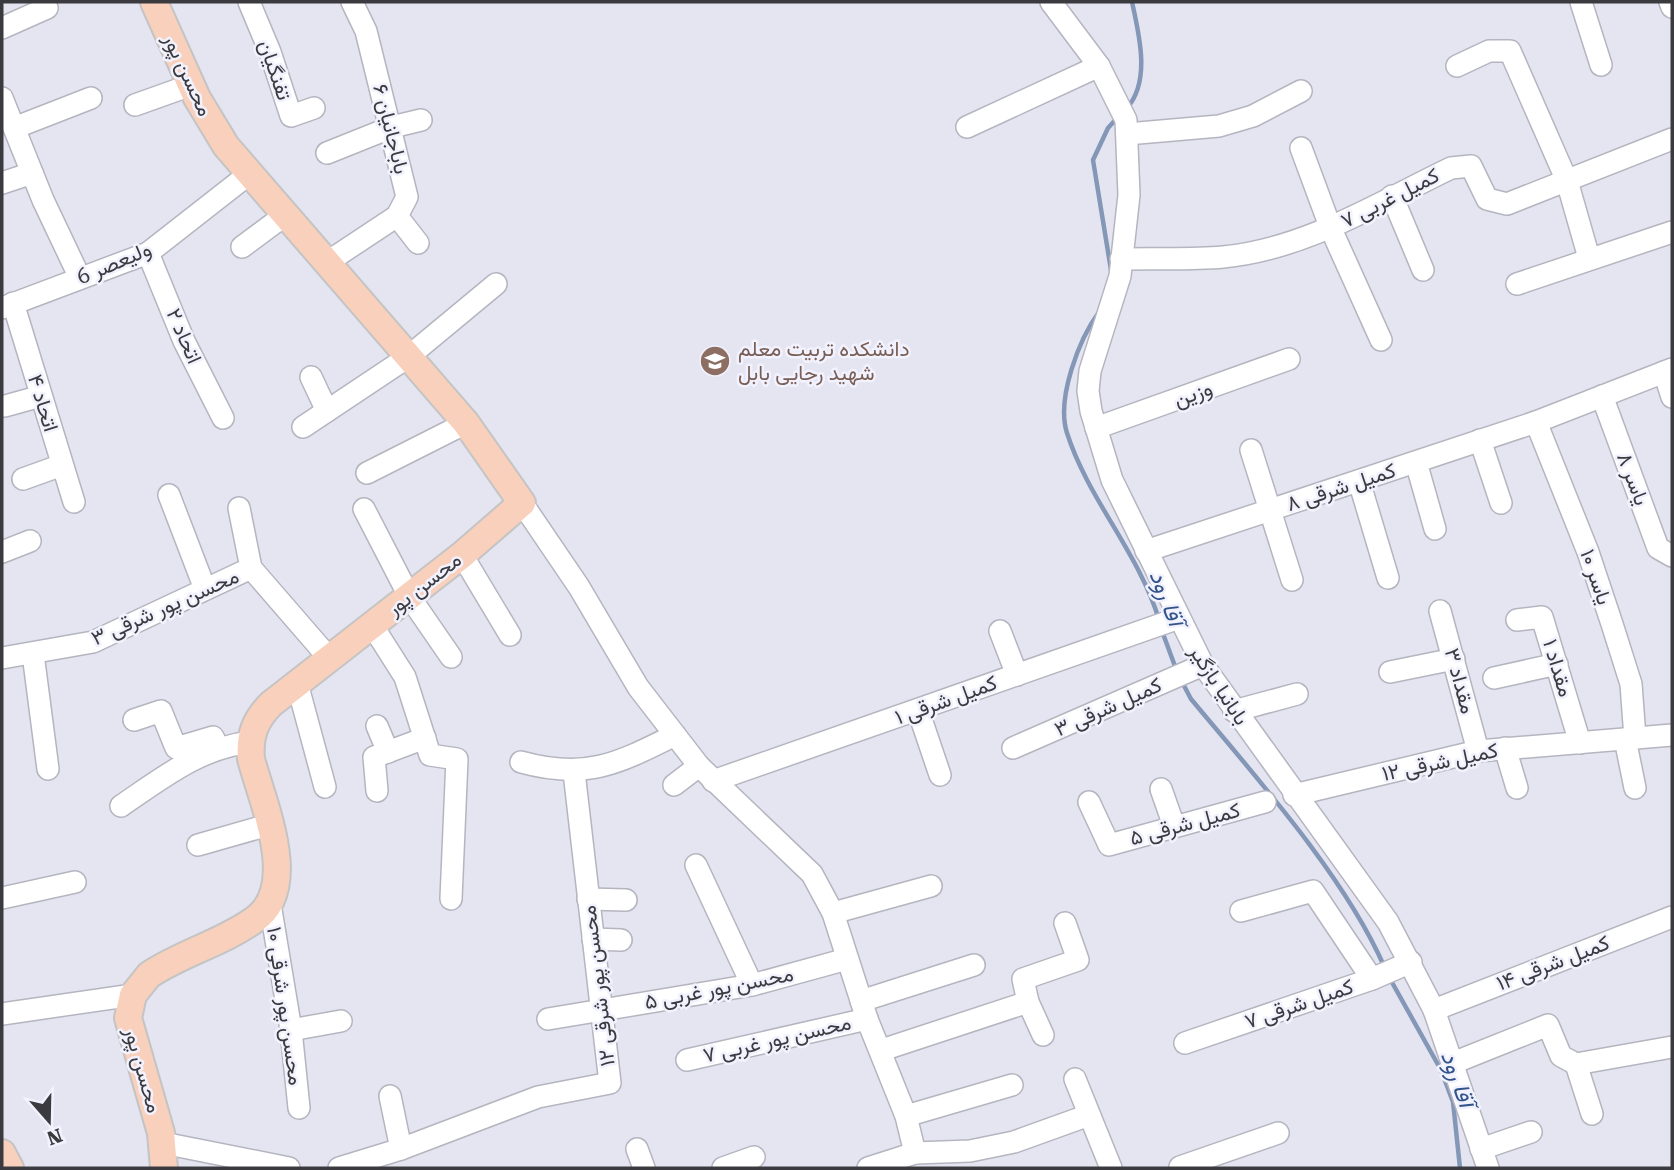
<svg xmlns="http://www.w3.org/2000/svg" width="1674" height="1170" viewBox="0 0 1674 1170" font-family="'Roboto Serif',Vazirmatn,serif">
<rect width="100%" height="100%" fill="#e4e5f1"/>
<g fill="none" stroke-linecap="round" stroke-linejoin="round">
<g stroke="#8497b7" stroke-width="4.5">
<path d="M 1127,108 C 1151,81 1139,34 1132,2"/>
<path d="M 1111,270 L 1093,160 L 1108,128 L 1118,117"/>
<path d="M 1099,312 C 1079,339 1056,399 1067,433 C 1088,499 1139,553 1159,620"/>
<path d="M 1162,631 L 1176,669"/>
<path d="M 1181,680 L 1191,699 C 1255,776 1344,875 1384,966"/>
<path d="M 1389,977 L 1441,1070 L 1453,1102 L 1460,1168"/>
</g>
<g stroke="#b5b5c0" stroke-width="24">
<g id="minor">
<path d="M 249,2 L 270,52 L 291,116 L 314,108"/>
<path d="M 1051,2 L 1099,66 L 1126,120 L 1129,195 L 1120,276 L 1090,371 L 1088,391 L 1091,411 L 1112,480 L 1203,665 L 1388,922 L 1434,1010 L 1488,1168"/>
<path d="M 1581,2 L 1601,65"/>
<path d="M 1670,2 L 1672,7"/>
<path d="M 2,28 L 47,8"/>
<path d="M 1457,66 L 1489,51 L 1510,51 L 1567,181 L 1589,258"/>
<path d="M 2,98 L 43,200 L 80,278"/>
<path d="M 135,105 L 191,85"/>
<path d="M 967,127 L 1099,66"/>
<path d="M 14,128 L 91,98"/>
<path d="M 1127,134 L 1219,126 L 1253,116 L 1301,91"/>
<path d="M 1301,148 L 1331,229 L 1381,340"/>
<path d="M 327,153 L 392,127 L 421,120"/>
<path d="M 2,183 L 32,173"/>
<path d="M 1392,196 L 1423,270"/>
<path d="M 397,216 L 418,243"/>
<path d="M 242,247 L 285,215"/>
<path d="M 148,253 L 184,341 L 223,418"/>
<path d="M 1121,259 C 1155,258 1190,260 1223,257 C 1306,249 1378,203 1451,168 L 1471,166 L 1487,199 L 1507,204 L 1672,139"/>
<path d="M 326,263 L 397,216 L 407,197 L 366,31 L 352,2"/>
<path d="M 1517,284 L 1672,232"/>
<path d="M 13,303 L 74,502"/>
<path d="M 2,308 L 148,253 L 249,174"/>
<path d="M 1664,372 L 1672,397"/>
<path d="M 311,377 L 327,411"/>
<path d="M 1602,396 L 1658,548 L 1672,556"/>
<path d="M 5,406 L 41,396"/>
<path d="M 1536,422 L 1588,552 L 1612,624 L 1631,684 L 1635,738"/>
<path d="M 303,427 L 408,357 L 496,284"/>
<path d="M 1096,428 L 1289,359"/>
<path d="M 1480,440 L 1501,503"/>
<path d="M 1251,450 L 1292,580"/>
<path d="M 1416,462 L 1435,529"/>
<path d="M 367,473 L 466,423"/>
<path d="M 23,479 L 62,465"/>
<path d="M 1359,481 L 1388,578"/>
<path d="M 169,495 L 205,589"/>
<path d="M 522,503 L 579,587 L 638,687 L 699,766 L 812,874 L 833,913 L 867,1019 L 906,1116 L 915,1153"/>
<path d="M 239,508 L 251,568"/>
<path d="M 364,509 L 409,596 L 451,657"/>
<path d="M 1146,551 L 1536,422 L 1672,369"/>
<path d="M 2,552 L 30,541"/>
<path d="M 462,555 L 510,635"/>
<path d="M 1440,611 L 1478,751"/>
<path d="M 1517,620 L 1542,617 L 1580,743"/>
<path d="M 372,625 L 405,677 L 430,755 L 457,759 L 451,899"/>
<path d="M 1000,631 L 1017,675"/>
<path d="M 33,654 L 48,769"/>
<path d="M 2,658 L 93,642 L 251,568 L 329,658"/>
<path d="M 1390,672 L 1454,659"/>
<path d="M 1494,678 L 1557,664"/>
<path d="M 297,683 L 325,787"/>
<path d="M 918,710 L 940,775"/>
<path d="M 1234,711 L 1297,694"/>
<path d="M 134,720 L 161,711 L 176,748 L 213,737 L 216,743"/>
<path d="M 377,726 L 388,752"/>
<path d="M 1625,739 L 1635,788"/>
<path d="M 1013,748 L 1203,665"/>
<path d="M 1505,748 L 1517,788"/>
<path d="M 521,762 C 586,780 617,764 675,735"/>
<path d="M 713,781 L 1179,618"/>
<path d="M 674,785 L 699,766"/>
<path d="M 1161,789 L 1174,826"/>
<path d="M 377,791 L 374,757 L 425,738"/>
<path d="M 1294,795 L 1478,751 L 1672,735"/>
<path d="M 1089,802 L 1109,845 L 1265,802"/>
<path d="M 121,806 C 162,778 201,747 251,742"/>
<path d="M 198,845 L 268,825"/>
<path d="M 696,865 L 752,985"/>
<path d="M 2,898 L 75,882"/>
<path d="M 588,899 L 626,900"/>
<path d="M 270,904 L 291,1030 L 299,1108"/>
<path d="M 1241,911 L 1313,891 L 1372,979"/>
<path d="M 833,913 L 931,886"/>
<path d="M 593,939 L 621,940"/>
<path d="M 861,1001 L 974,965"/>
<path d="M 1434,1010 L 1672,917"/>
<path d="M 2,1014 L 133,995"/>
<path d="M 548,1019 L 752,985 L 847,959"/>
<path d="M 291,1030 L 341,1021"/>
<path d="M 1043,1035 L 1028,1002 L 1023,979 L 1078,960 L 1065,923"/>
<path d="M 1185,1043 L 1372,979 L 1411,962"/>
<path d="M 882,1050 L 1028,1002"/>
<path d="M 687,1060 L 867,1019"/>
<path d="M 1453,1063 L 1548,1025 L 1561,1056 L 1576,1064 L 1672,1047"/>
<path d="M 1576,1064 L 1592,1114"/>
<path d="M 1075,1079 L 1111,1168"/>
<path d="M 390,1096 L 401,1149"/>
<path d="M 906,1116 L 1012,1085"/>
<path d="M 163,1143 L 289,1168"/>
<path d="M 637,1149 L 644,1168"/>
<path d="M 1481,1149 L 1531,1132"/>
<path d="M 1180,1167 L 1278,1133"/>
<path d="M 339,1168 L 401,1149 L 538,1097 L 610,1083 L 574,772"/>
<path d="M 723,1168 L 754,1157"/>
<path d="M 868,1168 L 915,1153 L 970,1151 L 1014,1142 L 1089,1115"/>
</g>
</g>
<g stroke="#c4c4c5" stroke-width="30">
<g id="major">
<path d="M 154,2 L 197,98 L 226,146 L 466,423 L 522,503 L 462,555 L 271,704 C 255,720 249,736 251,759 C 263,804 301,888 254,920 C 222,943 182,953 149,975 L 133,995 L 128,1018 L 161,1133 L 164,1168"/>
<path d="M 2,1153 L 10,1168"/>
</g>
</g>
<use href="#minor" stroke="#fff" stroke-width="21"/>
<use href="#major" stroke="#f8d0bb" stroke-width="26"/>
</g>
<defs>
<g id="university-disc" transform="scale(1.575)"><circle r="9.5" fill="#8d6e63" stroke="#f2f2fe"/><path d="M0-5L7-2L0 1L-7-2ZM-4 1L0 2.5L4 1V4Q0 6-4 4Z" fill="#fff"/></g>
</defs>
<g fill-rule="evenodd">
<use href="#university-disc" x="715" y="361"/>
</g>
<g text-anchor="middle" stroke-width="5" stroke-linejoin="round" paint-order="stroke">
<g font-size="21" fill="#3b3b3f" stroke="#f2f2fe">
<text transform="translate(275 70) rotate(71)" y="7">تفنگیان</text>
<text transform="translate(188 75) rotate(65)" y="7">محسن پور</text>
<text transform="translate(391 129) rotate(76)" y="7">باباجانیان ۶</text>
<text transform="translate(1390 198) rotate(-27)" y="7">کمیل غربی ۷</text>
<text transform="translate(114 263) rotate(-23)" y="7">ولیعصر 6</text>
<text transform="translate(184 336) rotate(66)" y="7">اتحاد ۲</text>
<text transform="translate(1193 394) rotate(-20)" y="7">وزین</text>
<text transform="translate(43 403) rotate(73)" y="7">اتحاد ۴</text>
<text transform="translate(1633 479) rotate(69)" y="7">یاسر ۸</text>
<text transform="translate(1341 487) rotate(-18)" y="7">کمیل شرقی ۸</text>
<text transform="translate(1596 577) rotate(71)" y="7">یاسر ۱۰</text>
<text transform="translate(424 584) rotate(-38)" y="7">محسن پور</text>
<text transform="translate(165 607) rotate(-24)" y="7">محسن پور شرقی ۳</text>
<text transform="translate(1558 668) rotate(73)" y="7">مقداد ۱</text>
<text transform="translate(1460 681) rotate(75)" y="7">مقداد ۳</text>
<text transform="translate(1219 685) rotate(57)" y="7">بابانیا بازگیر</text>
<text transform="translate(946 700) rotate(-20)" y="7">کمیل شرقی ۱</text>
<text transform="translate(1108 707) rotate(-24)" y="7">کمیل شرقی ۳</text>
<text transform="translate(1440 762) rotate(-12)" y="7">کمیل شرقی ۱۲</text>
<text transform="translate(1185 824) rotate(-15)" y="7">کمیل شرقی ۵</text>
<text transform="translate(1553 963) rotate(-21)" y="7">کمیل شرقی ۱۴</text>
<text transform="translate(598 986) rotate(-97)" y="7">محسن پور شرقی ۱۲</text>
<text transform="translate(719 988) rotate(-11)" y="7">محسن پور غربی ۵</text>
<text transform="translate(1299 1004) rotate(-19)" y="7">کمیل شرقی ۷</text>
<text transform="translate(285 1006) rotate(82)" y="7">محسن پور شرقی ۱۰</text>
<text transform="translate(777 1039) rotate(-13)" y="7">محسن پور غربی ۷</text>
<text transform="translate(143 1070) rotate(74)" y="7">محسن پور</text>
</g>
<g font-size="21" fill="#785e54" stroke="#f2f2fe" text-anchor="start">
<text x="738" y="356">دانشکده تربیت معلم<tspan x="738" dy="24">شهید رجایی بابل</tspan></text>
</g>
<g font-size="23" font-style="italic" fill="#32548a" stroke="#f2f2fe">
<text transform="translate(1167 598) rotate(69)" y="8">آقا رود</text>
<text transform="translate(1458 1079) rotate(70)" y="8">آقا رود</text>
</g>
</g>
<rect width="1674" height="1170" fill="none" stroke="#3b3b3f" stroke-width="7"/>
<g transform="translate(49 1121) rotate(160)" stroke="#f2f2fe" stroke-width="5" paint-order="stroke">
<path d="M0-5L12 26L0 18L-12 26Z" fill="#3b3b3f"/>
<text y="-10" font-size="19" font-weight="bold" text-anchor="middle" fill="#3b3b3f">N</text>
</g>
</svg>
